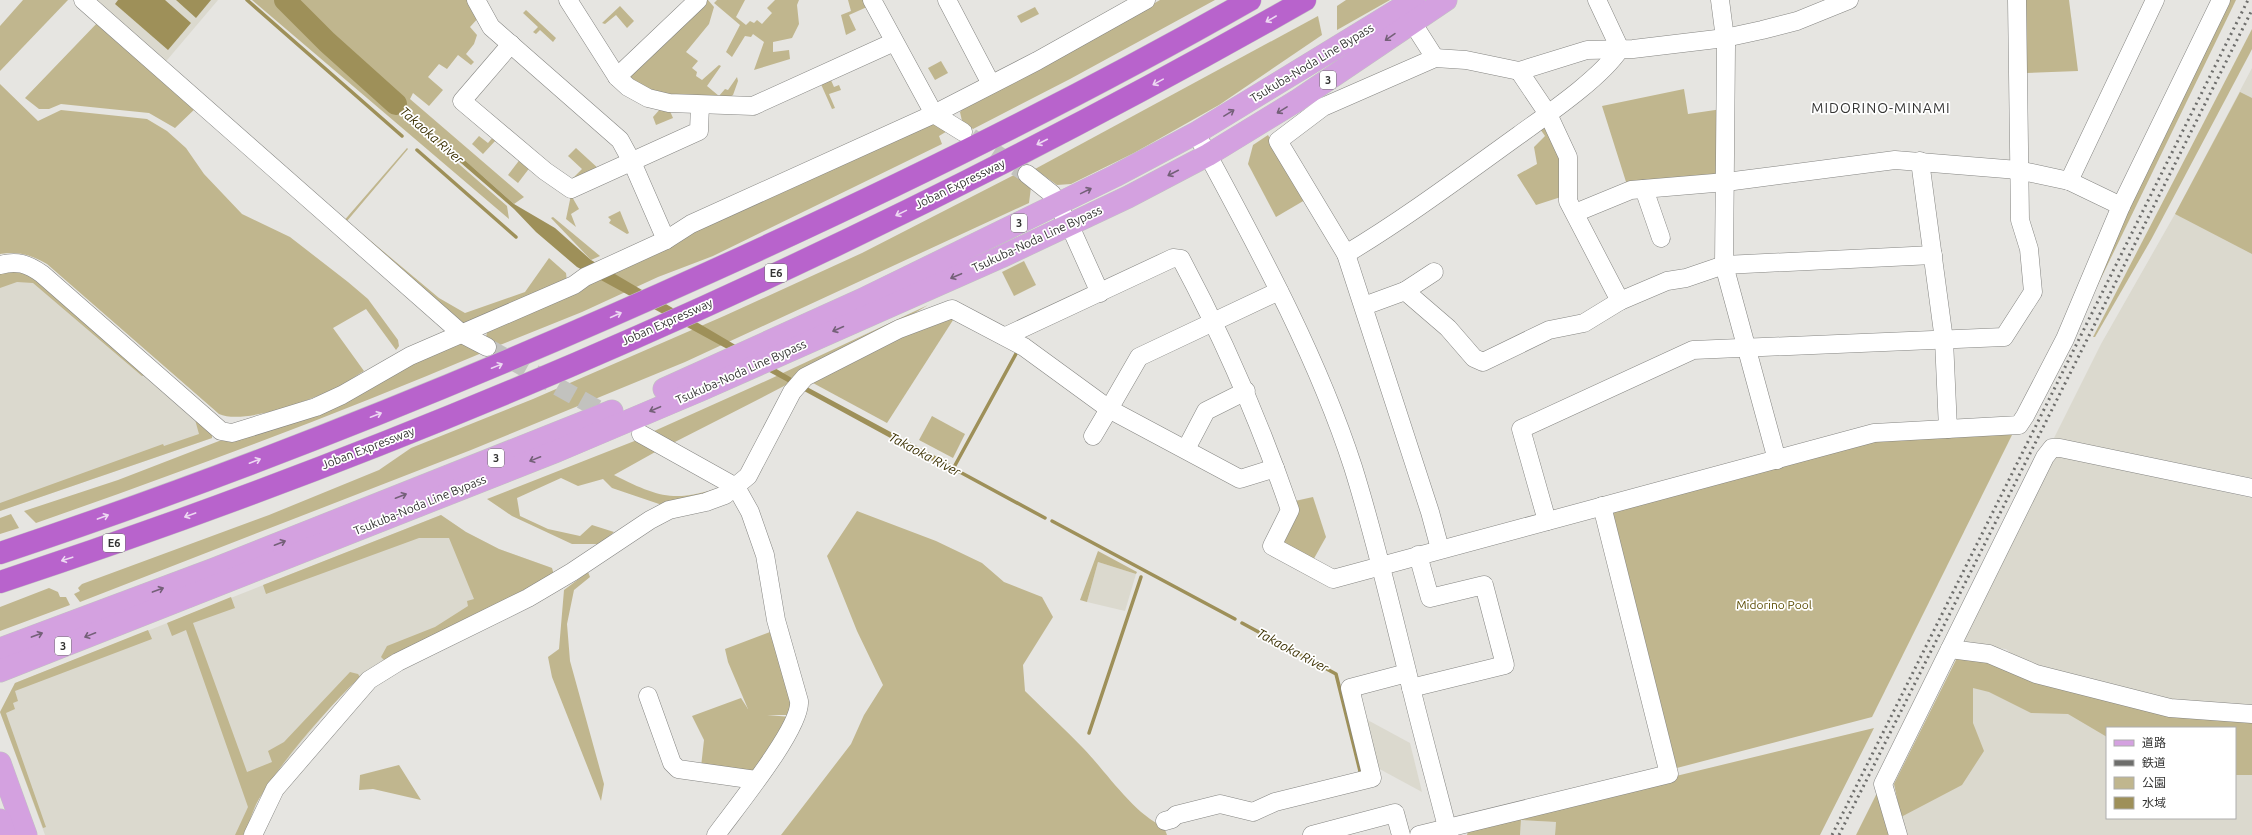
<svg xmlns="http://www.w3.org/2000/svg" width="2252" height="835" viewBox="0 0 2252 835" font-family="Ubuntu,'Noto Sans JP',sans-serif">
<rect width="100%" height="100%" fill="#e6e5e1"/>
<g fill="#dbd9ce" fill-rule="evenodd">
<path d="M 88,0 L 218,0 L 162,66 Z"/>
<path d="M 2252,68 L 2252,478 L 2054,438 L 2101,344 L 2175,214 Z"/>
<path d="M 25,270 L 212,431 L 212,438 L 0,511 L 0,271 Z"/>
<path d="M 2060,456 L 2252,498 L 2252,710 L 2180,703 L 2036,667 L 2014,656 L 2006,649 L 1968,645 L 1965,639 L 2054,458 Z"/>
<path d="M 441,515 L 466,532 L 499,549 L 552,568 L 364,673 L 338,698 L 296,749 L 258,800 L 249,826 L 243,835 L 45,835 L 0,712 L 15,683 Z"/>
<path d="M 1098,562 L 1136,574 L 1125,611 L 1087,602 Z"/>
<path d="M 1957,658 L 2252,722 L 2252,835 L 1907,835 L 1894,784 ZM 2107,728 L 2235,728 L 2235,818 L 2107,818 Z"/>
<path d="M 1362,717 L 1410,743 L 1422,792 L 1374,766 Z"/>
<path d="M 1521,820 L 1556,822 L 1555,835 L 1520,835 Z"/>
</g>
<g fill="#c0b68e">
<path d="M 23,0 L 68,0 L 0,71 L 0,26 Z"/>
<path d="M 252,0 L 280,0 L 291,9 L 297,19 L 305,24 L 320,43 L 507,206 L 509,219 Z"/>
<path d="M 288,0 L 470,0 L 480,16 L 470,27 L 477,35 L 474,44 L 466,54 L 474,62 L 471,65 L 458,55 L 447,69 L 439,64 L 428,77 L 443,90 L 429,106 L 413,93 L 410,99 L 524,197 L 514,204 L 345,54 Z"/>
<path d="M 705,0 L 708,0 L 714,7 L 709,24 L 686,52 L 698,61 L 692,68 L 697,72 L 696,76 L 702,80 L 719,65 L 721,66 L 707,86 L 719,96 L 725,89 L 728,90 L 737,77 L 738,81 L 733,95 L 726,99 L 670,97 L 634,85 L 627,72 Z"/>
<path d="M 717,0 L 745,0 L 736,17 L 746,25 L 750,21 L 754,23 L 757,20 L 762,24 L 772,13 L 767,8 L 775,0 L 799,0 L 797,5 L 799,24 L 792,38 L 773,42 L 773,52 L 789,50 L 790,59 L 754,70 L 764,42 L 753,34 L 751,37 L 745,36 L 732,57 L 726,52 L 740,25 L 714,3 Z"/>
<path d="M 848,0 L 867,0 L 867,7 L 849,15 L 856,30 L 846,35 L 841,15 L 851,11 Z"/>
<path d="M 1160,0 L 1215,0 L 1070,79 L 973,129 L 962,121 L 960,112 L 966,105 L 1074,49 Z"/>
<path d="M 1346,0 L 1390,0 L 1337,30 L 1337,6 Z"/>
<path d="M 2022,0 L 2069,0 L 2078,71 L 2026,73 Z"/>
<path d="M 2228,0 L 2236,0 L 2089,303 L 2103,259 Z"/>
<path d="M 620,6 L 634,21 L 627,28 L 616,15 L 605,24 L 602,23 Z"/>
<path d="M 1035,7 L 1039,14 L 1021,23 L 1017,16 Z"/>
<path d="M 526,10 L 556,38 L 553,42 L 540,30 L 536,34 L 533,32 L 538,27 L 523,13 Z"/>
<path d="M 1318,16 L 1322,35 L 1219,105 L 1134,153 L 1071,184 L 1057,185 L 1035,169 Z"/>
<path d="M 100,20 L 198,106 L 175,128 L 149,113 L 61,104 L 49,109 L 39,109 L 25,98 Z"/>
<path d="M 2252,29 L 2252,49 L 2250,53 L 2152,238 L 2095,337 L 2093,337 Z"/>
<path d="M 941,61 L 948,73 L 935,80 L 928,68 Z"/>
<path d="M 830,78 L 834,87 L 839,85 L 841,90 L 829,94 L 835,108 L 832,109 L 820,82 Z"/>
<path d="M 0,84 L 38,121 L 61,110 L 147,119 L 167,131 L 186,148 L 204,174 L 242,214 L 290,237 L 348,282 L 368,299 L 398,340 L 399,346 L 396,350 L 366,309 L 333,328 L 364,371 C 354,377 344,385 332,390 C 307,401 244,425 219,414 L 47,264 C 31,255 19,251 0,254 Z"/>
<path d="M 1684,89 L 1688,114 L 1722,109 L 1719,177 L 1627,185 L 1602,106 Z"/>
<path d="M 2240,92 L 2252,98 L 2252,254 L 2175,214 Z"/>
<path d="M 661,108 L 669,109 L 673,118 L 656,125 L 653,117 Z"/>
<path d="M 929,122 L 949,130 L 939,136 L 942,144 L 713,256 L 658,277 L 582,312 L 495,347 L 485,342 L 487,332 L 686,234 Z"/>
<path d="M 1543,123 L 1562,154 L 1564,196 L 1536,205 L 1517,175 L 1537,164 L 1534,147 L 1545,136 L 1538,126 Z"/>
<path d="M 1268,135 L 1305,200 L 1276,217 L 1248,164 L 1253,145 Z"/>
<path d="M 479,136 L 488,143 L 493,137 L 496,140 L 483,154 L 472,144 Z"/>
<path d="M 407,148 L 408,149 L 347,221 L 439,298 L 465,313 L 525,292 L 549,258 L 566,273 L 567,281 L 462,327 L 342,223 Z"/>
<path d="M 576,148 L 600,170 L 571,180 L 582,169 L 568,156 Z"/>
<path d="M 521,158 L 531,166 L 518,183 L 508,175 Z"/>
<path d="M 1014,175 L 1031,187 L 1029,203 L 685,362 L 471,450 L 80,602 L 74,594 L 80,591 L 78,588 L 82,584 L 269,515 L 379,470 L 411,448 L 533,399 L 724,316 L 862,253 Z"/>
<path d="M 571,195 L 579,209 L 571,214 L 576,227 L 566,219 Z"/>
<path d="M 620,211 L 629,233 L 627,234 L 609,223 L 611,220 L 608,217 Z"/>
<path d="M 553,217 L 600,256 L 591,260 L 551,218 Z"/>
<path d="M 1024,261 L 1036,285 L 1014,296 L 1002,272 Z"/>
<path d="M 25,270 L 148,374 L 142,376 L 33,283 L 17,282 L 0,288 L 0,271 Z"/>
<path d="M 928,305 C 845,356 758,400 671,444 L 652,432 L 768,380 Z"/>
<path d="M 955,317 L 887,423 L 813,383 L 898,339 Z"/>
<path d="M 461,342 L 484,352 C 336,415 187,470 36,523 L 24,511 L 118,480 L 219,441 L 279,426 Z"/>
<path d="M 194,416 L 212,430 L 212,438 L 0,511 L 0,503 L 163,444 L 164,446 L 199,434 Z"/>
<path d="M 932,416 L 965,434 L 953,458 L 919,440 Z"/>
<path d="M 2013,433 L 1872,717 L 1673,769 L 1612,510 L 1879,438 Z"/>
<path d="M 637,440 L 657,451 L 614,475 C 658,497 674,503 721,487 L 704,496 L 662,505 L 612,488 L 603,479 L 578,486 L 561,478 L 517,498 L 520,516 L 548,529 L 580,536 L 592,525 L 614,532 L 600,544 L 572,544 L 512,516 L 487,499 Z"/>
<path d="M 1313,497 L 1326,537 L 1312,562 L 1286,547 L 1282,537 L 1295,501 Z"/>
<path d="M 857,511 L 936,541 L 982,563 L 1004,582 L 1042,597 L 1053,617 L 1023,665 L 1025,691 C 1044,710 1065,729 1084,749 C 1107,773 1134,814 1164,827 L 1167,835 L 781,835 L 851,744 L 864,715 L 883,685 L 857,631 L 827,556 Z"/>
<path d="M 11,514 L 19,528 L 0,534 L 0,518 Z"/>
<path d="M 441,515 L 466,532 L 499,549 L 552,568 L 554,575 L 385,661 L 381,657 L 387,646 L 435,627 L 468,606 L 467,601 L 474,599 L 449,538 L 419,538 L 266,594 L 263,585 Z"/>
<path d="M 1098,551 L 1137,572 L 1136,574 L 1098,562 L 1087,602 L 1080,600 Z"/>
<path d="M 588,572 L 590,577 L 574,590 L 567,624 L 570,661 L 604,784 L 601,801 L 552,677 L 548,657 L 559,649 L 564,590 Z"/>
<path d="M 49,588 L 58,592 L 60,597 L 66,597 L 70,605 L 0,631 L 0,607 Z"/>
<path d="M 231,597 L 235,608 L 193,623 L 247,772 L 272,762 L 268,751 L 284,742 L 350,672 L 358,674 L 360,677 C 326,710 284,758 259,799 C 252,810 250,824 243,835 L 235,835 L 248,807 L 186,630 L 172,636 L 167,623 Z"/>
<path d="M 148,630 L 152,639 L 15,691 L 18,701 L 13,703 L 15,709 L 6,713 L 46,827 L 43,828 L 0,712 L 15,683 Z"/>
<path d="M 770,632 L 794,700 L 791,715 L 767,715 L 791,717 L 752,776 L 701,767 L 704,740 L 692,716 L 741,698 L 748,709 L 728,662 L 725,649 Z"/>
<path d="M 1971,656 L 2252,722 L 2252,775 L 2235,775 L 2235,728 L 2107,728 L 2107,737 L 2068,714 L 2031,713 L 1989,692 L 1973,688 L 1973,723 L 1984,751 L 1962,785 L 1901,817 L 1894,784 L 1957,658 Z"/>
<path d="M 1874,728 L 1820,835 L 1555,835 L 1556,822 L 1521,820 L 1520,835 L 1467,835 L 1468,831 L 1676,780 L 1676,776 Z"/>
<path d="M 399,765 L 421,800 L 373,789 L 359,790 L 360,775 Z"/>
<path d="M 1877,792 L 1889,835 L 1856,835 L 1876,795 Z"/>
</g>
<g fill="#9e9059">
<path d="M 118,0 L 165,0 L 191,23 L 168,50 L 115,4 Z"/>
<path d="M 176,0 L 211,0 L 196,18 Z"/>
<path d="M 377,82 L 514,204 L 555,228 L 591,260 L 807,387 L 952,465 L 949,470 L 577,267 L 536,232 L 514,209 L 371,85 Z"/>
</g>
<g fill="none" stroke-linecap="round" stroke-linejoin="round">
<g stroke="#9e9059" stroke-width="3.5">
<path d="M 247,0 L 402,136"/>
<path d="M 417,150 L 516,237"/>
<path d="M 947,465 L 1045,518"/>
<path d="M 953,469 L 1018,350"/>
<path d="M 1052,521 L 1235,619"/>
<path d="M 1242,623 L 1336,674 L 1361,775"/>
<path d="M 1089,733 L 1141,577"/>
</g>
<path stroke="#9e9059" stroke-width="22" d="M 285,0 L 327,42 L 396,104"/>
<g stroke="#c2c2be" stroke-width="18" stroke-dasharray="18 9" stroke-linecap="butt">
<path d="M 971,137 L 1027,174"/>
<path d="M 487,347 L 614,418"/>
</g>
<g stroke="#858582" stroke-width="19">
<g id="minor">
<path d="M 83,0 L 462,334 L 487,347"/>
<path d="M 476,0 L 491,27 L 620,140 L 632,162 L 666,240"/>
<path d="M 568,0 L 617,77 L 628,87 L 648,98 L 669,103 L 753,106 L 894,42"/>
<path d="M 872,0 L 934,114 L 963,132"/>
<path d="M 947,0 L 991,84"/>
<path d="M 1720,0 L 1726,46 L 1724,265 L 1777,460"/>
<path d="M 1412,22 L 1435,58"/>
<path d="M 511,44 L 462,101 L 545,171 L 571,189 L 699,131 L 700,105"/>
<path d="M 1519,71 L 1548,114 L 1568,157 L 1568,201 L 1620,301 L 1667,281 L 1686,278 L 1724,265 L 1933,255"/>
<path d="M 617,77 L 698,0"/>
<path d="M 1196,133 C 1254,241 1315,350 1353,467 C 1374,534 1390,603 1407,671 C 1420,726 1435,780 1449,835"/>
<path d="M 1920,161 L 1944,340 L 1948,429"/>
<path d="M 1027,174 L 1052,194 L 1074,235 L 1100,293"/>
<path d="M 2069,181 L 2155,0"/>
<path d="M 1644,189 L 1661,238"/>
<path d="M 1575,213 L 1631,190 L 1726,182 L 1895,160 L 2018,170 L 2069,181 L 2121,206"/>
<path d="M 1346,254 C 1406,218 1462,176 1519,135 C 1548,114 1601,78 1620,49 L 1597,0"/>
<path d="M 0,265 C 17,260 28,264 42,274 L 221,431 L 232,433 L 316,407 L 342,395 L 410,356 L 574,285 L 585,277 L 666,240 L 691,224 L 934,114 L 1037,61 L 1146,0"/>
<path d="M 1405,291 L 1434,272"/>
<path d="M 1364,306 L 1405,291 L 1448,328 L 1474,358 L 1483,362 L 1549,330 L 1584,323 L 1620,301"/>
<path d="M 1006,336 L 1173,258 L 1181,259 C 1226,343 1259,420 1290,510 L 1272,546 L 1333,579 L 1874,433 L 2019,425 L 2025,416 L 2065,339 L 2121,206 L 2221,0"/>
<path d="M 641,434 L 736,487 L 750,512 L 765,555 L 776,620 L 799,701 C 802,727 734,810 716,835"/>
<path d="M 1186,449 L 1206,411 L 1246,391"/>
<path d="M 1275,468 L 1240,479 L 1109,409 L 1139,357 L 1279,291"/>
<path d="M 1547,521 L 1521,429 L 1693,350 L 2004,337 L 2033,292 L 2029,249 L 2020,220 L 2017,0"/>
<path d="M 1440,549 L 1430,512 L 1346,254 L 1278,141 L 1323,107 L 1435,58 L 1466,60 L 1519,71 L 1587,50 L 1633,49 L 1725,38 L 1762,30 L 1797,21 L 1849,0"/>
<path d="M 1950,649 L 1989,654 L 2036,674 L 2170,708 L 2252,714"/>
<path d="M 1411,688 L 1505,665 L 1484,585 L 1430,598 L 1418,555"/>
<path d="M 648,696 L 672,763 L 678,769 L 756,780"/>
<path d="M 1165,821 L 1172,819 L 1176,815 L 1220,804 L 1253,812 L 1275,802 L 1372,778 L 1350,688 L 1407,673"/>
<path d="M 253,835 L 275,789 L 369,680 L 398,662 L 528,598 L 572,572 L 650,520 L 669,510 L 706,502 L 725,495 L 748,476 L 792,392 L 805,377 L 899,329 L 952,309 L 1024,347 L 1109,409 L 1093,436"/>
<path d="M 1312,835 L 1395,813 L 1401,835"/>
<path d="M 1419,835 L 1669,774 L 1602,506"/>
<path d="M 1898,835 L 1883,784 L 2045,457 L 2052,448 L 2060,448 L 2252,488"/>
</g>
</g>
<g stroke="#c2c2c2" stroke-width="23">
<g id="major">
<path d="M 664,389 L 863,299 L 1115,176 L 1196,133 L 1414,0"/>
<path d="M 0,649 L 214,569 L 612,411"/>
<path d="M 0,671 L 557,451 L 701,390 L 1001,257 L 1128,197 L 1208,155 L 1298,100 L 1446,0"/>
<path d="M 0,763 L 26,835"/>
<path d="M 0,820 L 5,835"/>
</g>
</g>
<g stroke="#c2c2c2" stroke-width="23">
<g id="highway">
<path d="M 0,553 C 241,473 478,377 710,272 C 893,189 1075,100 1250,0"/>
<path d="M 0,582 C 452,433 892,235 1305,0"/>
</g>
</g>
<use href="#minor" stroke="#fff" stroke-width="18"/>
<use href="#major" stroke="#d4a1e0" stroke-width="22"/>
<use href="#highway" stroke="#b863cc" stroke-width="22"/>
<g stroke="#6e6e6c" stroke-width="3" stroke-dasharray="2 4" stroke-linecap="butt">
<path d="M 1832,835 L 2248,0"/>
<path d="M 1839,835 L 2252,10"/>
</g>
</g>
<defs><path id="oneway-shaft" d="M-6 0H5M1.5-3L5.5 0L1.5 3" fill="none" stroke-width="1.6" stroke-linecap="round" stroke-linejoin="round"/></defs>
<g stroke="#edd8f2">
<use href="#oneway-shaft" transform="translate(1271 19) rotate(150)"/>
<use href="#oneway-shaft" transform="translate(1158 82) rotate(151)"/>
<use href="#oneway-shaft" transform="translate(1042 142) rotate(153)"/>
<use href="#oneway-shaft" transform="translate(901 213) rotate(154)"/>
<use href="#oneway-shaft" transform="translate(616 315) rotate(-24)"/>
<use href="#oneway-shaft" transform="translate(497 366) rotate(-22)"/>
<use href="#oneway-shaft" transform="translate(376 415) rotate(-21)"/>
<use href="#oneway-shaft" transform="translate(255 461) rotate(-21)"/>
<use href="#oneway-shaft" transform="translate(190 515) rotate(160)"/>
<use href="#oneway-shaft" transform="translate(103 517) rotate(-20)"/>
<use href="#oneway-shaft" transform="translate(67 559) rotate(162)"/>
</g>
<g stroke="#746078">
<use href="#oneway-shaft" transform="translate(1390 37) rotate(145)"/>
<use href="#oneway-shaft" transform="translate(1282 110) rotate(148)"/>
<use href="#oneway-shaft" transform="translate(1229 113) rotate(-31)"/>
<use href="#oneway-shaft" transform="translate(1173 173) rotate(153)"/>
<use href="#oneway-shaft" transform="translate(1086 191) rotate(-26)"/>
<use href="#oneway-shaft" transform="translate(956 276) rotate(157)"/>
<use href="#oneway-shaft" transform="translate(838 329) rotate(156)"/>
<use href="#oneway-shaft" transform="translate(655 409) rotate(157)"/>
<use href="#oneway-shaft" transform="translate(535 459) rotate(158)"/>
<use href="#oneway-shaft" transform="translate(401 496) rotate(-21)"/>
<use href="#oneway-shaft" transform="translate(280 543) rotate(-21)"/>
<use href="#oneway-shaft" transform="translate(158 590) rotate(-20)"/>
<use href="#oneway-shaft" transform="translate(37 635) rotate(-20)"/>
<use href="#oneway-shaft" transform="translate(90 635) rotate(158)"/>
</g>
<g text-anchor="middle" stroke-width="3.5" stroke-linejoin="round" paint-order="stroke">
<g fill="#fff" stroke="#717170" stroke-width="1">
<rect x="1320" y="71" width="16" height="18" rx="3"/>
<rect x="1011" y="214" width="16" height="18" rx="3"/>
<rect x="765" y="264" width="22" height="18" rx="3"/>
<rect x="488" y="449" width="16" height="18" rx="3"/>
<rect x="103" y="534" width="22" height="18" rx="3"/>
<rect x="55" y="637" width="16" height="18" rx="3"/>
</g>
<g font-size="11" font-weight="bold" fill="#343433">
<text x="1328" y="84">3</text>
<text x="1019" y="227">3</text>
<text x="776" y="277">E6</text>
<text x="496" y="462">3</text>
<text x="114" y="547">E6</text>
<text x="63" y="650">3</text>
</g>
<g font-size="12" fill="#343433" stroke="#fff">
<text transform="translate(1312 63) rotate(-31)" y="4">Tsukuba-Noda Line Bypass</text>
<text transform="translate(960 184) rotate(-26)" y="4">Joban Expressway</text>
<text transform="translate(1037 239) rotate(-25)" y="4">Tsukuba-Noda Line Bypass</text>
<text transform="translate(667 322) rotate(-24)" y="4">Joban Expressway</text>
<text transform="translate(741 372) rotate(-24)" y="4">Tsukuba-Noda Line Bypass</text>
<text transform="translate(368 448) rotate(-21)" y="4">Joban Expressway</text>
<text transform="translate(420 505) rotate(-22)" y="4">Tsukuba-Noda Line Bypass</text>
</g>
<g font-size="12" fill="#5c4d04" stroke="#fff">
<text x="1774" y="609">Midorino Pool</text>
</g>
<g font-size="13" font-style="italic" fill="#3a2f00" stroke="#fff">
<text transform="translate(432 135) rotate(41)" y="5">Takaoka River</text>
<text transform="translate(925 454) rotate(28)" y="5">Takaoka River</text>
<text transform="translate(1293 650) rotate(28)" y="5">Takaoka River</text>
</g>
<g font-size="14" letter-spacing="1" fill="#343433" stroke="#fff">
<text x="1881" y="113">MIDORINO-MINAMI</text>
</g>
</g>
<rect x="2106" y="727" width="130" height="92" fill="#ffffff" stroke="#aeaead"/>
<rect x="2114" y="740" width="20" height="6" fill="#d4a1e0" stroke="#aeaead"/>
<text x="2142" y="747" font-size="12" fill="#343433">道路</text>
<rect x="2114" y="760" width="20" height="6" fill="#6e6e6c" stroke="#aeaead"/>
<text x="2142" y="767" font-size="12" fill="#343433">鉄道</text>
<rect x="2114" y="777" width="20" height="12" fill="#c0b68e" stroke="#aeaead"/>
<text x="2142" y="787" font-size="12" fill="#343433">公園</text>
<rect x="2114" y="797" width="20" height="12" fill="#9e9059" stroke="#aeaead"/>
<text x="2142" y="807" font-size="12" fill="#343433">水域</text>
</svg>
